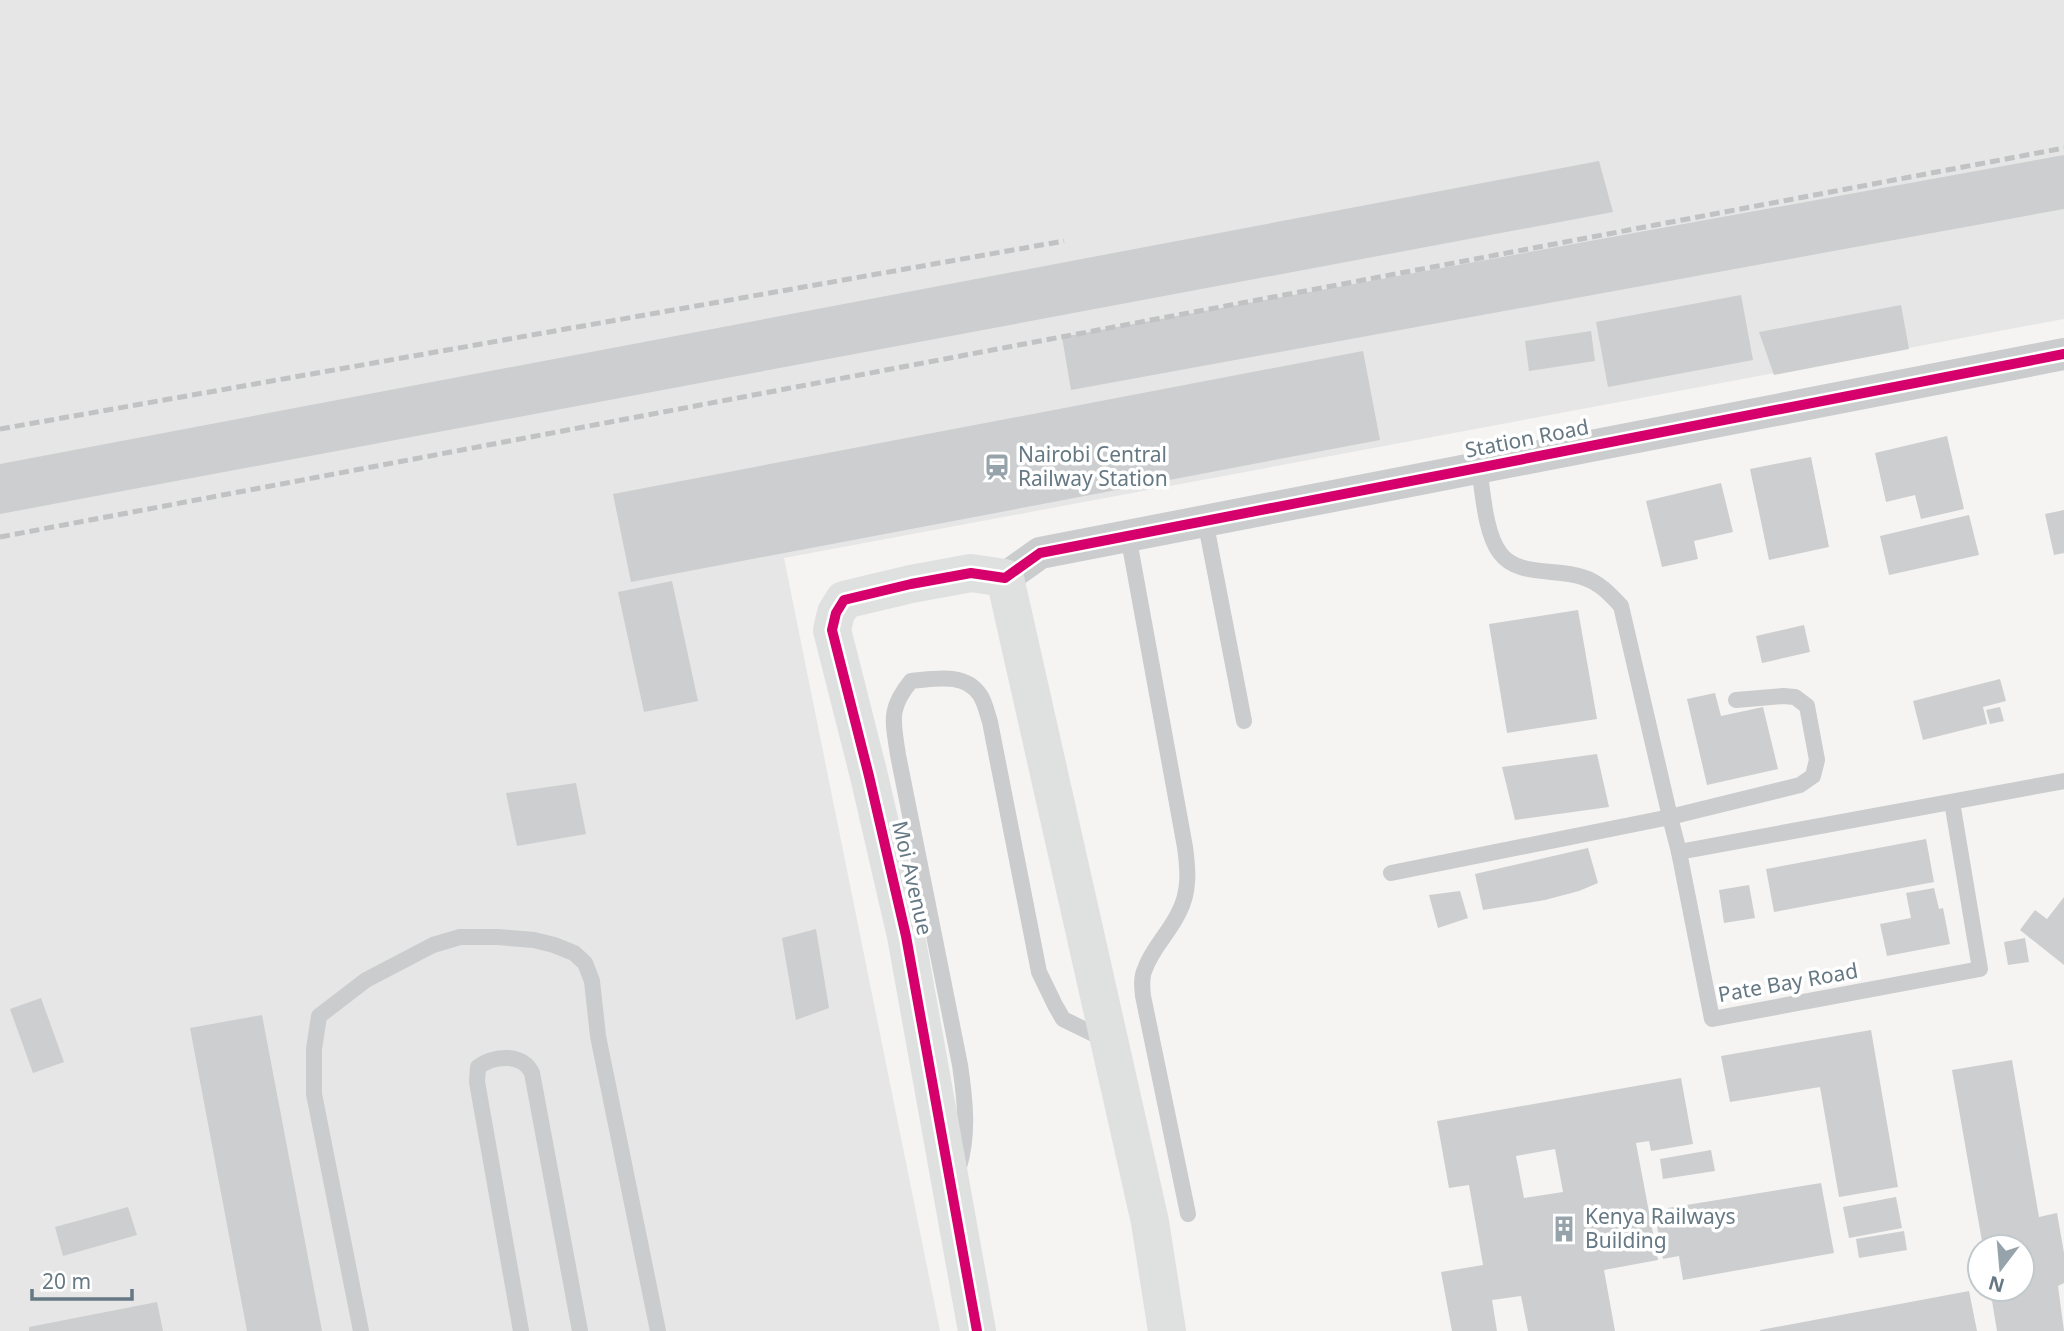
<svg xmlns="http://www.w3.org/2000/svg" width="2064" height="1331" viewBox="0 0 2064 1331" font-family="'Noto Sans',sans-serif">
<rect width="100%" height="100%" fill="#f5f4f3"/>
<path fill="#e5e6e5" d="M 0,0 L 2064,0 L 2064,319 L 784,558 L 940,1331 L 0,1331 Z"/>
<g fill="#cdcecf" fill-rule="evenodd">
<path d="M 2064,155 L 2064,209 L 1071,390 L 1062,337 Z"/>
<path d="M 1599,161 L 1613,212 L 0,514 L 0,464 Z"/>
<path d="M 1741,295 L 1753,360 L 1608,387 L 1596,322 Z"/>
<path d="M 1901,305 L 1909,349 L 1774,375 L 1759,332 Z"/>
<path d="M 1591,331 L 1595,361 L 1529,371 L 1525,341 Z"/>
<path d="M 1363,351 L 1380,440 L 631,582 L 613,494 Z"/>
<path d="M 1947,436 L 1964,509 L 1921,519 L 1915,495 L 1886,502 L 1875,453 Z"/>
<path d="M 1811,457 L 1829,547 L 1769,560 L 1750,469 Z"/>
<path d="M 1721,483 L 1733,532 L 1694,541 L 1698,559 L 1662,567 L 1646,501 Z"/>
<path d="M 2064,510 L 2064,553 L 2054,555 L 2045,514 Z"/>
<path d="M 1969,515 L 1979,555 L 1889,575 L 1880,536 Z"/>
<path d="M 672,581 L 698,701 L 644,712 L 618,592 Z"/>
<path d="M 1578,610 L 1597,719 L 1507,733 L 1489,624 Z"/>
<path d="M 1804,625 L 1810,652 L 1762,663 L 1756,636 Z"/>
<path d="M 2000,679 L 2006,701 L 1983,707 L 1987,724 L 1923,740 L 1913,701 Z"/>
<path d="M 1715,693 L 1721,716 L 1763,707 L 1778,769 L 1707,785 L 1687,699 Z"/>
<path d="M 2000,707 L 2004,721 L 1990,724 L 1986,710 Z"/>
<path d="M 1597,754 L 1609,807 L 1515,820 L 1502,767 Z"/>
<path d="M 576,783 L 586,834 L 517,846 L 506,793 Z"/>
<path d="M 1926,839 L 1934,882 L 1774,912 L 1766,869 Z"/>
<path d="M 1588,848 L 1598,883 L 1579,891 L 1545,900 L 1483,910 L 1475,874 Z"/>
<path d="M 1749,885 L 1755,918 L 1724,923 L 1719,890 Z"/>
<path d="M 1934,888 L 1939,909 L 1943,908 L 1950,944 L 1887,956 L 1880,924 L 1911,918 L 1906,893 Z"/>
<path d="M 1460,891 L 1468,918 L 1438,928 L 1429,895 Z"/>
<path d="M 2064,897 L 2064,965 L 2020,930 L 2035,910 L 2047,919 Z"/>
<path d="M 816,929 L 829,1008 L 796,1020 L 782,938 Z"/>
<path d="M 2025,938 L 2029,962 L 2008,965 L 2004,942 Z"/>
<path d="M 41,998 L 64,1062 L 33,1073 L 10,1009 Z"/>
<path d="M 262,1015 L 322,1331 L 247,1331 L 190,1028 Z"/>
<path d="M 1871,1030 L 1898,1187 L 1839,1197 L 1820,1087 L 1730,1102 L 1721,1056 Z"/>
<path d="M 2012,1060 L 2039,1217 L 2057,1213 L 2064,1253 L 2064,1283 L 2058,1286 L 2064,1331 L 1997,1331 L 1990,1289 L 2022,1289 L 2022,1247 L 1983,1247 L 1952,1070 Z"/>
<path d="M 1681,1078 L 1693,1144 L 1651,1151 L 1649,1141 L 1636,1143 L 1658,1260 L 1604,1270 L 1615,1331 L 1528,1331 L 1521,1296 L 1492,1300 L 1497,1331 L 1452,1331 L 1441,1272 L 1483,1265 L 1469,1185 L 1449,1188 L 1437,1121 ZM 1555,1149 L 1563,1192 L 1524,1198 L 1516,1156 Z"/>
<path d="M 1711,1150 L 1715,1171 L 1663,1179 L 1660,1159 Z"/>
<path d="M 1821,1183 L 1834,1253 L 1683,1280 L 1679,1256 L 1663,1259 L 1656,1221 L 1670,1219 L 1668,1208 Z"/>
<path d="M 1896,1197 L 1902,1228 L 1849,1238 L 1843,1207 Z"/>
<path d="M 128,1207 L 137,1235 L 63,1256 L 55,1227 Z"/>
<path d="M 1904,1231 L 1907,1250 L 1859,1258 L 1856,1239 Z"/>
<path d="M 1969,1291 L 1977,1331 L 1760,1331 L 1760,1330 Z"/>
<path d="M 157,1302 L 163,1331 L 29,1331 L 29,1327 Z"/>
</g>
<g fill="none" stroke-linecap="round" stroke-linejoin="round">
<g stroke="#cacccd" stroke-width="16">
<path d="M 1479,468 C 1483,493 1485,533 1500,553 C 1517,577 1557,568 1582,577 C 1599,582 1610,594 1621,606 L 1670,817 L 1800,785 L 1813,776 L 1817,760 L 1807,706 L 1795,697 L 1783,696 L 1736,700"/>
<path d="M 1205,520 L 1244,721"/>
<path d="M 1128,535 L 1185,847 C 1188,869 1190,891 1179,912 C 1170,932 1152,948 1145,969 C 1141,977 1142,987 1143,996 L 1188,1214"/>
<path d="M 1952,802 L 1980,969 L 1712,1019 L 1679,852 L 2064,781"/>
<path d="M 1391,873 L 1670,817 L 1679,852"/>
<path d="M 959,1167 C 969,1133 965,1099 960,1065 L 898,755 C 893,721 888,709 911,681 C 935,679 965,672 980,695 C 985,702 987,713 990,722 L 1039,972 L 1055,1005 L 1063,1019 L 1106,1040"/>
<path d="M 361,1331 L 314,1094 L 314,1049 L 319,1016 L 366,980 L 433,945 L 460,937 L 497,937 L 534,940 L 554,945 L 574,953 L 585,963 L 592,981 L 598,1036 L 658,1331"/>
<path d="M 521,1331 L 477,1082 L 478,1067 C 494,1055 523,1053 532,1073 L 580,1331"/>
</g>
<path stroke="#cacccd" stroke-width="32" d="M 1005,578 L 1040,553 L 2064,354"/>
<path stroke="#dfe0e0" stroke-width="38" d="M 977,1331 L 906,936 L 869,776 L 832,630 L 836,613 L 844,600 L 911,584 L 971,573 L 1005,578 L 1150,1222 L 1167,1331"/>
<g stroke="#c1c2c3" stroke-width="5" stroke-dasharray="10 5" stroke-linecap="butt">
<path d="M 0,429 L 1064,241"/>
<path d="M 0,537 L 2064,148"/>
</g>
<g stroke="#fff" stroke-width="15">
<path id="cycleway" d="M 977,1331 L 906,936 L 869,776 L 832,630 L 836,613 L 844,600 L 911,584 L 971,573 L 1005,578 L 1040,553 L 2064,354"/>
</g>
<use href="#cycleway" stroke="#d6006c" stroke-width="10"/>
</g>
<defs>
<g id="station-bare" transform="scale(2.1)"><path d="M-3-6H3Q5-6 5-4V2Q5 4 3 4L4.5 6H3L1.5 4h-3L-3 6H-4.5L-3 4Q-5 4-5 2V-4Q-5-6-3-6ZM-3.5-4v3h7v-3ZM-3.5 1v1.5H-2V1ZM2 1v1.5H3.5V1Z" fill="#97a3aa" stroke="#fff" stroke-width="2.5" paint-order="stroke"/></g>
<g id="building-bare" transform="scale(2.1)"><path d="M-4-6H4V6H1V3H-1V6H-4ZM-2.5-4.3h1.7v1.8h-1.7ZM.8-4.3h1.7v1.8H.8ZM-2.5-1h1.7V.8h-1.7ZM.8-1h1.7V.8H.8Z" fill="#97a3aa" stroke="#fff" stroke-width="2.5" paint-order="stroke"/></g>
</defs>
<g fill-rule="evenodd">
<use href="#station-bare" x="997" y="467"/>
<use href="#building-bare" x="1564" y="1229"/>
</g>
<g text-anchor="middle" stroke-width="7" stroke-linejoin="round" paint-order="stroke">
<g font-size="21" fill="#657883" stroke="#fff">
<text transform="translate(1527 439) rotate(-11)" y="7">Station Road</text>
<text transform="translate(912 878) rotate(77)" y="7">Moi Avenue</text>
<text transform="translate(1788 983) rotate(-10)" y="7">Pate Bay Road</text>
</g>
<g font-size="21" fill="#657883" stroke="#fff" text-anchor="start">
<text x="1018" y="462">Nairobi Central<tspan x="1018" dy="24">Railway Station</tspan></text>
<text x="1585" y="1224">Kenya Railways<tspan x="1585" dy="24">Building</tspan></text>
</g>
</g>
<g transform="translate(2001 1268) rotate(196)"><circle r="33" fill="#ffffff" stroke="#c1c9cd" stroke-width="2"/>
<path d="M0-5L12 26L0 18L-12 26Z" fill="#97a3aa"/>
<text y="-10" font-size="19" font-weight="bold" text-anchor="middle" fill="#657883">N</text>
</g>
<path d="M32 1289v10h100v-10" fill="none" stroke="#657883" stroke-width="3.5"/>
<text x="42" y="1289" font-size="21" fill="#657883" stroke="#ffffff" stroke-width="5" paint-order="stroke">20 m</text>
</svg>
